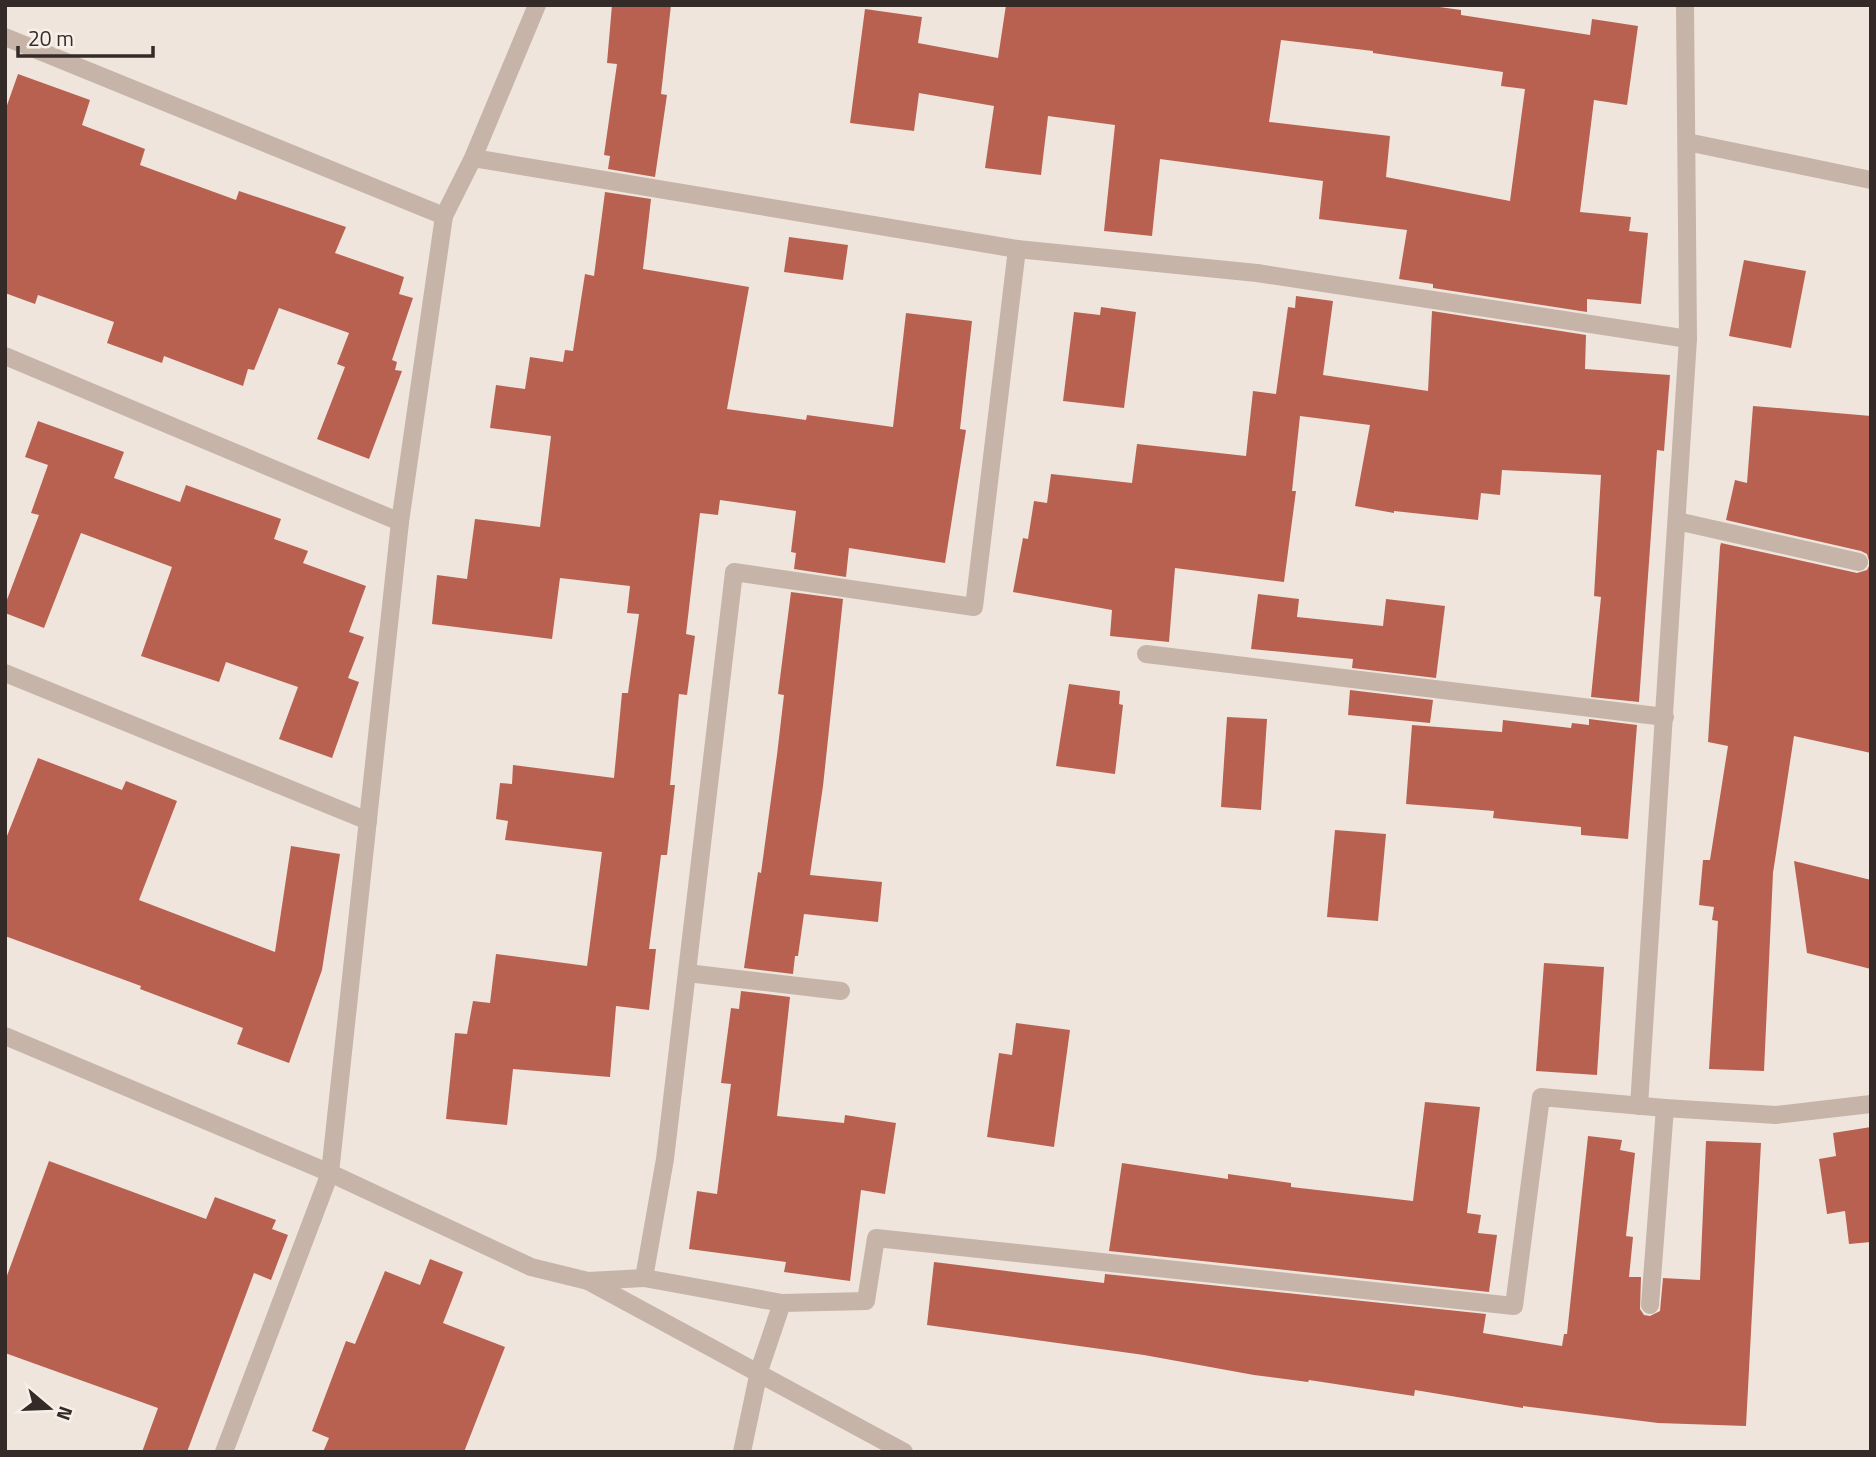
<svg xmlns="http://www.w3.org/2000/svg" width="1876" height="1457" viewBox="0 0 1876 1457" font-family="'Titillium Web',sans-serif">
<rect width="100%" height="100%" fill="#efe5dc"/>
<g fill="#b96150" fill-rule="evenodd">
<path d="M 612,5 L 671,5 L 661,94 L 667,95 L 655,177 L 608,169 L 610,156 L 604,155 L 617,64 L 607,63 Z"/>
<path d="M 1006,5 L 1425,5 L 1461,10 L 1461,15 L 1590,35 L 1592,19 L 1638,26 L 1627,105 L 1594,100 L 1580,212 L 1631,217 L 1629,231 L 1648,233 L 1641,304 L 1587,299 L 1587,312 L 1433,288 L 1433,284 L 1399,279 L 1407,230 L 1319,219 L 1323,181 L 1160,159 L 1152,236 L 1104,231 L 1115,125 L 1048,116 L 1041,175 L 985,168 L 994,106 L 919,93 L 914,131 L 850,123 L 865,9 L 922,17 L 918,43 L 998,58 ZM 1281,40 L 1373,51 L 1373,53 L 1503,72 L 1501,86 L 1525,89 L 1510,201 L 1386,177 L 1390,136 L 1269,122 Z"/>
<path d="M 18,74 L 90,100 L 82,125 L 145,149 L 140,165 L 236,200 L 239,191 L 346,227 L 335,253 L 404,277 L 399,294 L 413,298 L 392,360 L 397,362 L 395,370 L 402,371 L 369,459 L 317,439 L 345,367 L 337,364 L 349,333 L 279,308 L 254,370 L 248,369 L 243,386 L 164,356 L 162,363 L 107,343 L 114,322 L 38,295 L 35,304 L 5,293 L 5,111 Z"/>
<path d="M 605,192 L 651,199 L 643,269 L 749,287 L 727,409 L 806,420 L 807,415 L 893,427 L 906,313 L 972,321 L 960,429 L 966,430 L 945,563 L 849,548 L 846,577 L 794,569 L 796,553 L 791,552 L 796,511 L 720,500 L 718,515 L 700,513 L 686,634 L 695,636 L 687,695 L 679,694 L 670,785 L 675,785 L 667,855 L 661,855 L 649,949 L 656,949 L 649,1010 L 616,1006 L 610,1077 L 513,1069 L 507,1125 L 446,1119 L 455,1033 L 467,1034 L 473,1001 L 490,1003 L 496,954 L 587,966 L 602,852 L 505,840 L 508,821 L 496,819 L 500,783 L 512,784 L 513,765 L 614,778 L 622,693 L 628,693 L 639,614 L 627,613 L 630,586 L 560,578 L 552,639 L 432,624 L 437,575 L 467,579 L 475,519 L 540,527 L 551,436 L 490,428 L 496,385 L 525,389 L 530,357 L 563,362 L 565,350 L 573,351 L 585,274 L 594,276 Z"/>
<path d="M 789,237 L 848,245 L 843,280 L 784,272 Z"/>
<path d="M 1744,260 L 1806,271 L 1791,348 L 1729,336 Z"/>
<path d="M 1296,296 L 1333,301 L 1323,375 L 1428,391 L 1432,311 L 1586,335 L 1585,369 L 1670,375 L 1664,451 L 1657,450 L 1639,702 L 1591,697 L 1601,597 L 1594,596 L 1601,475 L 1502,470 L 1500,495 L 1481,493 L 1478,520 L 1394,511 L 1394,513 L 1355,506 L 1370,425 L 1300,416 L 1292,491 L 1296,491 L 1284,582 L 1175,568 L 1169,642 L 1110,636 L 1112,610 L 1013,592 L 1023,538 L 1028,539 L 1034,501 L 1047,503 L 1051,474 L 1132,483 L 1137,444 L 1246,456 L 1253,391 L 1276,394 L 1288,307 L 1295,308 Z"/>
<path d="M 1101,307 L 1136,312 L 1124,408 L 1063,401 L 1074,312 L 1100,315 Z"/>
<path d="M 1753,406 L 1871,416 L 1871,753 L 1794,736 L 1773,873 L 1764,1071 L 1709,1069 L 1718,921 L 1712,920 L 1714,907 L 1699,905 L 1703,860 L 1710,860 L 1728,746 L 1708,742 L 1720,547 L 1721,543 L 1857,573 L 1867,570 L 1870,564 L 1867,554 L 1861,551 L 1726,520 L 1735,480 L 1747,483 Z"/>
<path d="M 38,421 L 124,452 L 114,478 L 180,502 L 186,485 L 281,519 L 274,539 L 308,551 L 303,563 L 366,586 L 349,632 L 364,637 L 348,678 L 359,682 L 332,758 L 279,739 L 298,687 L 226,662 L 219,682 L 141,656 L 172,567 L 81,533 L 44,628 L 5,613 L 5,605 L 39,515 L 31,513 L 48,465 L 25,457 Z"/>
<path d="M 791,592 L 843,599 L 823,786 L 810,875 L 882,882 L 878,922 L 804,914 L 798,956 L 795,956 L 793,974 L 744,968 L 758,872 L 761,873 L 777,755 L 784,695 L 778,694 Z"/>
<path d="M 1258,594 L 1299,599 L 1297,617 L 1383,626 L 1386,599 L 1445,606 L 1436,678 L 1352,668 L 1353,659 L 1251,649 Z"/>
<path d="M 1069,684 L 1120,691 L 1119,704 L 1123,705 L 1115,774 L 1056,766 Z"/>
<path d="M 1350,690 L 1433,700 L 1430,723 L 1348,715 Z"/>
<path d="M 1227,717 L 1267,719 L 1261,810 L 1221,807 Z"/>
<path d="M 1589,719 L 1637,725 L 1628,839 L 1581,835 L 1581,827 L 1493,818 L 1494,811 L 1406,804 L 1412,725 L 1502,732 L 1503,720 L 1571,728 L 1572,723 L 1589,725 Z"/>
<path d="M 38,758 L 122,790 L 126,781 L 177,801 L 139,900 L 275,952 L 291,846 L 340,854 L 322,970 L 289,1063 L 237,1044 L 243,1028 L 140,989 L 141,986 L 5,936 L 5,841 Z"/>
<path d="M 1335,830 L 1386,834 L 1378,921 L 1327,917 Z"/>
<path d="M 1794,861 L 1871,880 L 1871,969 L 1807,953 Z"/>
<path d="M 1544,963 L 1604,967 L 1597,1075 L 1536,1071 Z"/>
<path d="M 741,991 L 790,997 L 777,1116 L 844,1123 L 845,1115 L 896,1123 L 885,1194 L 861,1190 L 850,1281 L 784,1272 L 786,1262 L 689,1249 L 697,1191 L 717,1194 L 731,1084 L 721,1083 L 731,1008 L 739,1009 Z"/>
<path d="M 1016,1023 L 1070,1030 L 1054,1147 L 987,1137 L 999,1053 L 1012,1055 Z"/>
<path d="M 1425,1102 L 1480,1107 L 1467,1213 L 1481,1215 L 1478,1233 L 1497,1235 L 1489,1292 L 1109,1251 L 1122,1163 L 1228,1179 L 1228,1174 L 1291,1183 L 1291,1187 L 1413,1201 Z"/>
<path d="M 1871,1127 L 1871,1242 L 1849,1244 L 1845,1211 L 1827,1214 L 1819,1159 L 1836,1156 L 1833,1133 Z"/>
<path d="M 1588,1136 L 1622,1140 L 1620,1150 L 1635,1153 L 1626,1236 L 1633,1237 L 1629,1277 L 1641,1277 L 1640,1309 L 1644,1315 L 1650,1316 L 1660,1311 L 1663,1278 L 1700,1280 L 1706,1141 L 1761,1143 L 1746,1426 L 1658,1423 L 1523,1406 L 1523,1408 L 1415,1390 L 1414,1396 L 1309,1380 L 1308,1382 L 1254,1375 L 1144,1355 L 927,1325 L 934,1262 L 1104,1283 L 1105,1274 L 1486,1314 L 1483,1333 L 1562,1346 L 1564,1334 L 1567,1334 Z"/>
<path d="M 49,1161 L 206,1219 L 215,1197 L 276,1220 L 272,1229 L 288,1235 L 271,1280 L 254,1273 L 187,1452 L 142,1452 L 158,1408 L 5,1353 L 5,1281 Z"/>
<path d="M 430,1259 L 463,1272 L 443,1323 L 505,1347 L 464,1452 L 323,1452 L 329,1438 L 312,1431 L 346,1341 L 355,1344 L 385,1271 L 420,1285 Z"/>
</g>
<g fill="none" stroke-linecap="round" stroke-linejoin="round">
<g stroke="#c6b4a9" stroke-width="18">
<path d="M 1677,521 L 1859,562"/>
<path d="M 687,973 L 841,991"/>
<path d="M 588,1281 L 904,1452"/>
<path d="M 1650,1305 L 1665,1108"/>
<path d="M 742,1452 L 759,1371 L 782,1303"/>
</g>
<g stroke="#c6b4a9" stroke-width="18">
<path d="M 5,37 L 444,216"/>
<path d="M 1687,142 L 1871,180"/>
<path d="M 473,158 L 1017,249 L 1257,273 L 1688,339"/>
<path d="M 5,356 L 400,522"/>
<path d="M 1146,654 L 1665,717"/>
<path d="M 5,673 L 368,821"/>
<path d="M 5,1036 L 330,1173 L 531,1267 L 588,1281 L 644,1278 L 665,1159 L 734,572 L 974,607 L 1017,249"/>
<path d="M 1639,1106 L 1688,339 L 1685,5"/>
<path d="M 644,1278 L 782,1303 L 866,1301 L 876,1238 L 1514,1306 L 1541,1097 L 1665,1108 L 1776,1115 L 1871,1104"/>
<path d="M 224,1452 L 330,1173 L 400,522 L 444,216 L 473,158 L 537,5"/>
</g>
</g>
<rect width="1876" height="1457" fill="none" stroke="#342b28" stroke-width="14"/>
<g transform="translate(49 1408) rotate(109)" stroke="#f7efe8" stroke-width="5" paint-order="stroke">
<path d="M0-5L12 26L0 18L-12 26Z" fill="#342b28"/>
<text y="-10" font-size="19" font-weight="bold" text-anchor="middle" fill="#342b28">N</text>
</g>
<path d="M18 46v10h135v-10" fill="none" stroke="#342b28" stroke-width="3.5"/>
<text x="28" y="46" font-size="21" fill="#342b28" stroke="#f7efe8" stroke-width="5" paint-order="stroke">20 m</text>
</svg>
